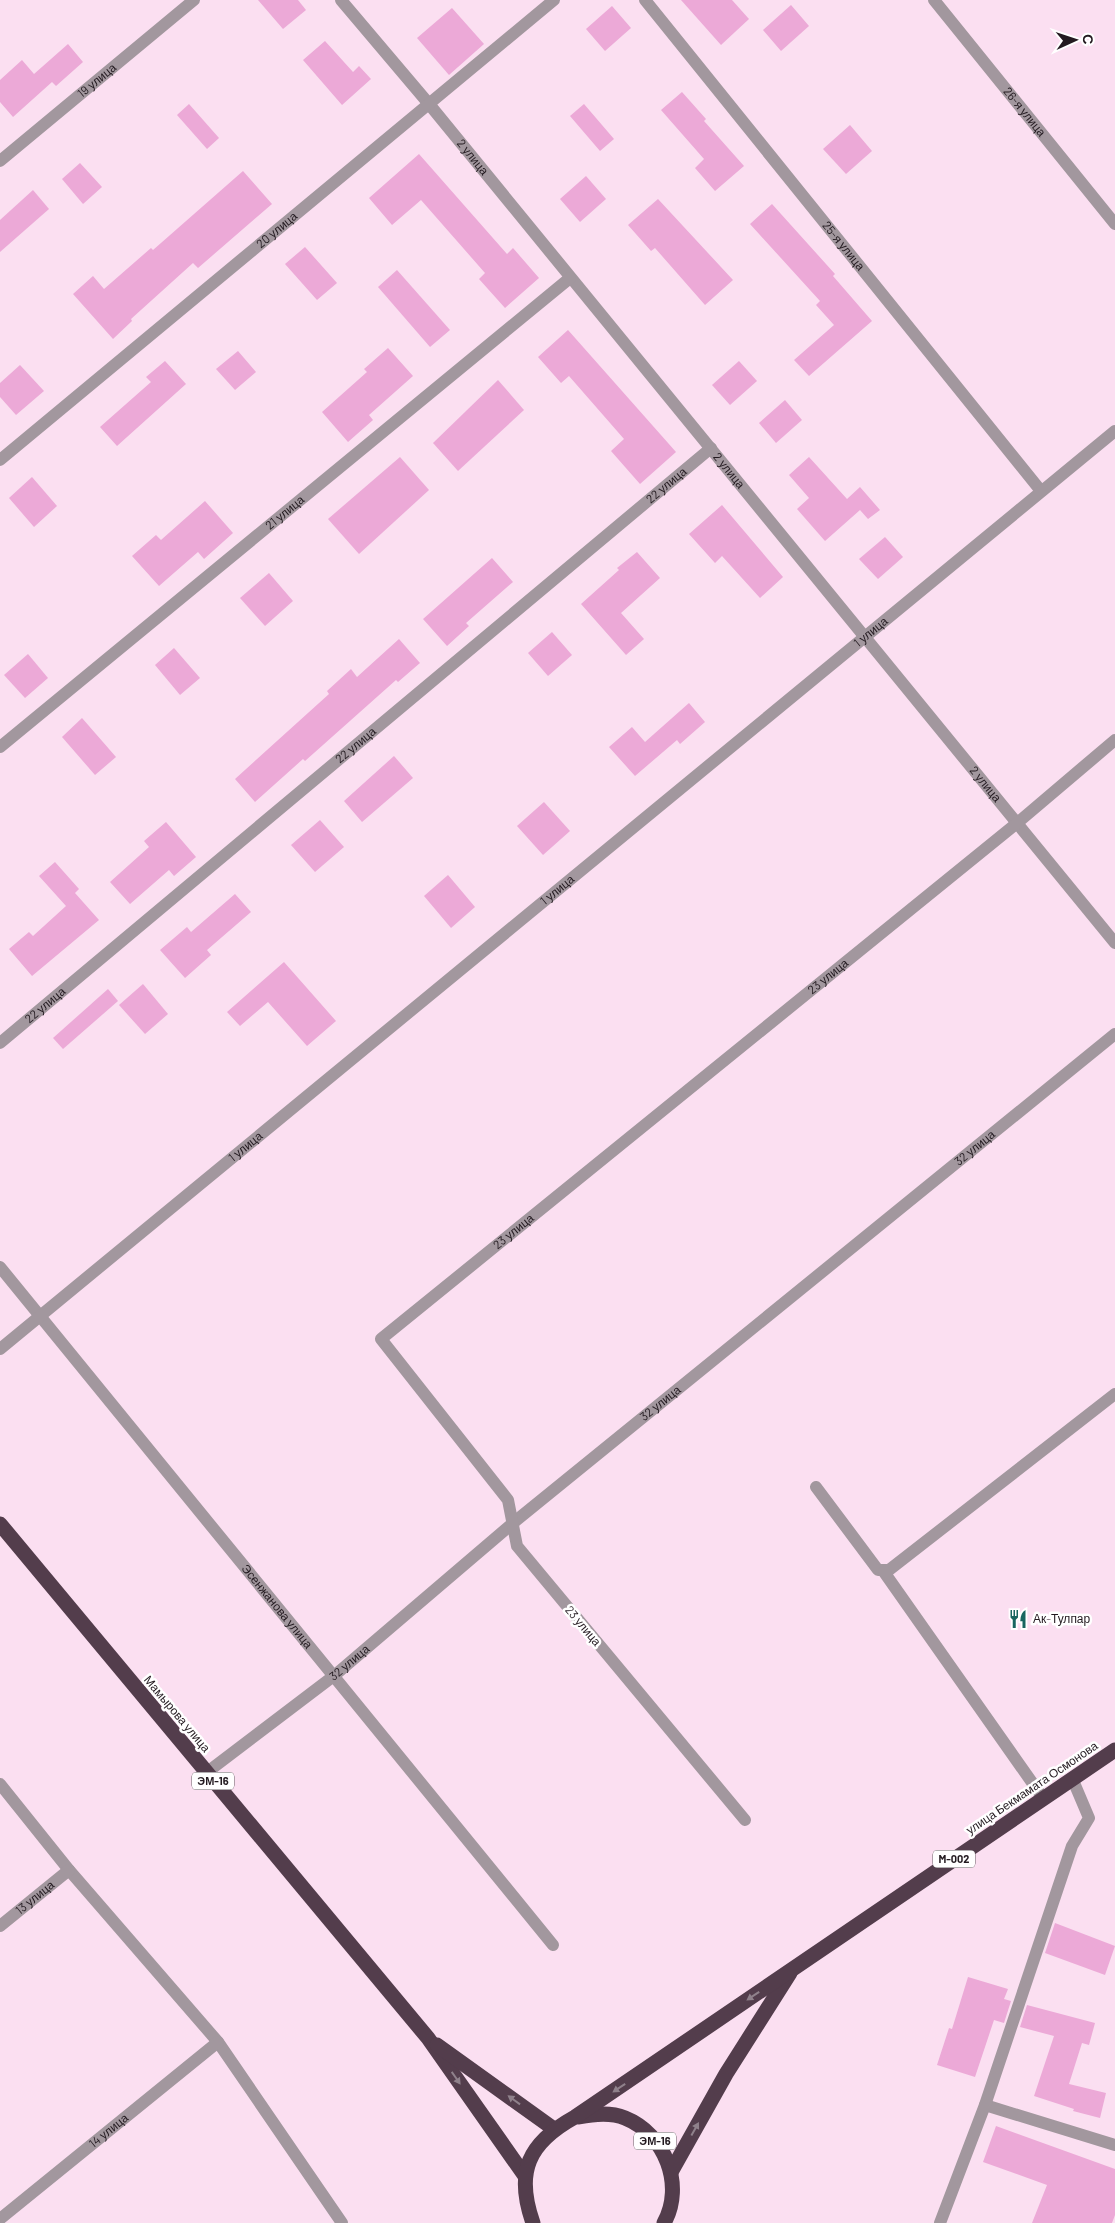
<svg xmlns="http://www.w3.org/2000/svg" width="1115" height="2223" viewBox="0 0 1115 2223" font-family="Barlow,sans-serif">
<rect width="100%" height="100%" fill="#fbdff1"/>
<g fill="#eca9d7">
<path d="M 258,0 L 298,0 L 306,10 L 283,29 Z"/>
<path d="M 681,0 L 732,0 L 749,19 L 721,45 Z"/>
<path d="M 791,5 L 809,26 L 781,51 L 763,30 Z"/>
<path d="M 612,6 L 631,28 L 605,51 L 586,29 Z"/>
<path d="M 452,8 L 484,44 L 449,75 L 417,38 Z"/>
<path d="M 325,41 L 353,72 L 359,66 L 371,79 L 342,105 L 303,60 Z"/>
<path d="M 68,44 L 83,62 L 56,86 L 52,82 L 13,117 L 0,102 L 0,80 L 22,60 L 34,74 Z"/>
<path d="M 682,92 L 706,119 L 704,121 L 744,166 L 715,191 L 695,168 L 704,159 L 661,110 Z"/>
<path d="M 189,104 L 219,138 L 207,149 L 177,115 Z"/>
<path d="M 584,104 L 614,139 L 600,151 L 570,116 Z"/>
<path d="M 850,125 L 872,151 L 846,174 L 823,149 Z"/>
<path d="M 419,154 L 507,254 L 513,248 L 539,278 L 505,308 L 479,279 L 485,273 L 421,200 L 392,225 L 369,198 Z"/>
<path d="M 80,163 L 102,187 L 83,204 L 62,179 Z"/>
<path d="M 243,171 L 272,204 L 198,268 L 193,263 L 131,319 L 132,321 L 113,339 L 73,294 L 93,276 L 104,289 L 151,248 L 153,250 Z"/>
<path d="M 586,176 L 606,199 L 580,222 L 560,199 Z"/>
<path d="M 33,190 L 49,209 L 0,252 L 0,220 Z"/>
<path d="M 658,199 L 733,280 L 705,305 L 655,248 L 651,251 L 628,225 Z"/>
<path d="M 772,204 L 835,274 L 833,276 L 872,321 L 809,376 L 794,360 L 834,325 L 816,305 L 820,301 L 750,224 Z"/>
<path d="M 305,247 L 337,283 L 317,300 L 285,264 Z"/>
<path d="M 397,270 L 450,330 L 430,347 L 378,287 Z"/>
<path d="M 568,330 L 676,452 L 640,484 L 611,451 L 624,439 L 569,376 L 561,383 L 538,357 Z"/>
<path d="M 388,348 L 413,376 L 369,415 L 373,420 L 348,442 L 322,412 L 367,372 L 364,369 Z"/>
<path d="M 238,351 L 256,372 L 235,390 L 216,369 Z"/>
<path d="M 165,361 L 186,384 L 117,446 L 100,427 L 151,382 L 146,377 Z"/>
<path d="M 739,361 L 757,381 L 730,405 L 712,385 Z"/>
<path d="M 20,365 L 44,391 L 16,415 L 0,397 L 0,383 Z"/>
<path d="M 498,380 L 524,410 L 458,471 L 433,443 Z"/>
<path d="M 785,400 L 802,420 L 776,443 L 759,423 Z"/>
<path d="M 400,457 L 429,490 L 359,554 L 328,519 Z"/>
<path d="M 809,457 L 847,499 L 860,487 L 880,510 L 868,519 L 860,510 L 825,541 L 797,509 L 809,498 L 789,475 Z"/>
<path d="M 32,477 L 57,506 L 34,527 L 9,498 Z"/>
<path d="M 205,501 L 233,533 L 204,559 L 198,552 L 159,586 L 132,556 L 156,535 L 161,540 Z"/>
<path d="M 722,505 L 783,577 L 760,598 L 722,556 L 715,563 L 689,534 Z"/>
<path d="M 885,537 L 903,557 L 878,579 L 859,559 Z"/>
<path d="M 637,552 L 660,578 L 621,613 L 644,639 L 626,655 L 581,604 L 619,570 L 617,568 Z"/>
<path d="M 492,558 L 513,582 L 466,623 L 469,626 L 447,646 L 423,619 Z"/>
<path d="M 269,573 L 293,601 L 265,626 L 240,598 Z"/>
<path d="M 552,632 L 572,655 L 548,676 L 528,653 Z"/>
<path d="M 399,639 L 420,663 L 398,682 L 396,680 L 305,761 L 303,759 L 255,802 L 235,779 L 329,694 L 327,691 L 351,669 L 357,677 Z"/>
<path d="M 174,648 L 200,678 L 180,695 L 155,665 Z"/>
<path d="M 28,654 L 48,678 L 25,698 L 4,675 Z"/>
<path d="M 689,703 L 705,722 L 680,744 L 677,740 L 635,776 L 609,747 L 632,727 L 645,742 Z"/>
<path d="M 82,718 L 116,757 L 95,775 L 62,737 Z"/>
<path d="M 394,756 L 413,778 L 362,822 L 344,801 Z"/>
<path d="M 544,802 L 570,831 L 543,855 L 517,826 Z"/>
<path d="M 320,820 L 344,847 L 315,872 L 291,845 Z"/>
<path d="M 166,822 L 196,857 L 174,876 L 169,870 L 130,904 L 110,882 L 149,847 L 144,841 Z"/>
<path d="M 55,862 L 79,889 L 75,893 L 99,920 L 32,976 L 9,949 L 29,932 L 33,936 L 66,906 L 39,876 Z"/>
<path d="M 448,875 L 475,907 L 451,928 L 424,896 Z"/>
<path d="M 235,894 L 251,912 L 207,950 L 211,955 L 185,978 L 160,950 L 187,927 L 191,932 Z"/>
<path d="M 284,962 L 336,1021 L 307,1046 L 268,1002 L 240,1026 L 227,1012 Z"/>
<path d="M 143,984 L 168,1014 L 145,1034 L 119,1005 Z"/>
<path d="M 108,989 L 118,1001 L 63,1049 L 53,1038 Z"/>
<path d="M 1055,1923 L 1115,1946 L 1105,1975 L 1045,1953 Z"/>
<path d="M 968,1977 L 1008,1989 L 1004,1999 L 1011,2001 L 1004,2023 L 994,2020 L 975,2077 L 937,2065 L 949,2028 L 952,2029 Z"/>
<path d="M 1027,2005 L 1095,2023 L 1089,2045 L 1082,2043 L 1069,2084 L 1106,2093 L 1100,2118 L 1073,2111 L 1074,2109 L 1034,2096 L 1054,2036 L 1020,2027 Z"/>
<path d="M 996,2126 L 1115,2169 L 1115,2215 L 1112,2223 L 1032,2223 L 1047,2185 L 983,2162 Z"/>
</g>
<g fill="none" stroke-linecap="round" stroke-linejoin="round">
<g stroke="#a2979e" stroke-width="12">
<path id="s1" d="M 341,0 L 429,104 L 1115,943"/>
<path id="s2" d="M 645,0 L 1041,491"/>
<path id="s3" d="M 934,0 L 1115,224"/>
<path id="s4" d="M 0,161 L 194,0"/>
<path id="s5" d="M 0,460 L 554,0"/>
<path id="s6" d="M 0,747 L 570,278"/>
<path id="s7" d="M 0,1043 L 711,448"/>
<path id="s8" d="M 0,1267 L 553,1945"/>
<path id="s9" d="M 0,1349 L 1115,431"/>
<path d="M 816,1487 L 878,1570 L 889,1570 L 1115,1394"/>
<path d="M 884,1572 L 1043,1798"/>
<path id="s10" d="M 206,1773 L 335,1675 L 513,1523 L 1115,1034"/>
<path d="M 0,1784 L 69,1870 L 218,2042 L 342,2223"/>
<path id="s11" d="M 745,1820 L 517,1546 L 508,1500 L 381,1339 L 1016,824 L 1115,740"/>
<path id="s12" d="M 0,1926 L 69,1870"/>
<path d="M 985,2105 L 1115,2145"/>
<path id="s13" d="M 0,2219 L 218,2042"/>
<path d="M 940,2223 L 985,2105 L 1072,1846 L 1089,1818 L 1072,1778"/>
</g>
<g stroke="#533d4c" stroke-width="15">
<path d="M 0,1524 L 428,2038 L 525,2176"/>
<path d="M 437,2045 L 554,2129"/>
<path d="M 579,2117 C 594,2114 610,2112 625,2118 C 665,2134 685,2185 664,2223"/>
<path d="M 671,2172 L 726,2074 L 790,1973"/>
<path d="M 533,2223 C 515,2172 528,2143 575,2117 L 1115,1750"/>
</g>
</g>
<defs><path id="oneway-solid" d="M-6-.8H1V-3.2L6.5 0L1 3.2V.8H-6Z" transform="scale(1.25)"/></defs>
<g fill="#8f818b">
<use href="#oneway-solid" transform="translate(753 1996) rotate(146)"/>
<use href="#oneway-solid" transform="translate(456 2078) rotate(55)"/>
<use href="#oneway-solid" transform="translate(619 2088) rotate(146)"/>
<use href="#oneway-solid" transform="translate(514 2100) rotate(-144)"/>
<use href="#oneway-solid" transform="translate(695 2129) rotate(-61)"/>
</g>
<defs>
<g id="restaurant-bare" transform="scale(1.5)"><path d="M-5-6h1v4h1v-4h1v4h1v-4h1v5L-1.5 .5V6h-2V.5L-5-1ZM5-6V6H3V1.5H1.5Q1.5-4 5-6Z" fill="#186560" stroke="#fff" stroke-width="2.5" paint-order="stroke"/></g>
</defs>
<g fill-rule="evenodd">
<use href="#restaurant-bare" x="1018" y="1619"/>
</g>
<g text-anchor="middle" stroke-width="5" stroke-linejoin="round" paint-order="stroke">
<g fill="#fff" stroke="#655f63" stroke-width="1">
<rect x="192" y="1772.5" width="42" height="17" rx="4"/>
<rect x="933" y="1850.5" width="42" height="17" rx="4"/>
<rect x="634" y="2132.5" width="42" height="17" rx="4"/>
</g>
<g font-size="11" font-weight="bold" fill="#231a20">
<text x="213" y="1785">ЭМ-16</text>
<text x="954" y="1863">M-002</text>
<text x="655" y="2145">ЭМ-16</text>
</g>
<g font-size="12" fill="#231a20" stroke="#fff">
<text dy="4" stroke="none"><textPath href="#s4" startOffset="126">19 улица</textPath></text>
<text dy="4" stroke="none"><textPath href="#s3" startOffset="144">26-я улица</textPath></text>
<text dy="4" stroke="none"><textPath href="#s1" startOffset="205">2 улица</textPath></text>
<text dy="4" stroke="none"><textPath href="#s5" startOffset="360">20 улица</textPath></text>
<text dy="4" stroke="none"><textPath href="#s2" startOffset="316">25-я улица</textPath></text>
<text dy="4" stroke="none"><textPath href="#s1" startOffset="610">2 улица</textPath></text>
<text dy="4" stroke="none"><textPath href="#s7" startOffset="869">22 улица</textPath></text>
<text dy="4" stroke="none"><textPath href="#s6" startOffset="369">21 улица</textPath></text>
<text dy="4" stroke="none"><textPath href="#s9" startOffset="1128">1 улица</textPath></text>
<text dy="4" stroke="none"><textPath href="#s7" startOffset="464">22 улица</textPath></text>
<text dy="4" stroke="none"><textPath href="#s1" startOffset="1015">2 улица</textPath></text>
<text dy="4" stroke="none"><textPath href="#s9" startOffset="722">1 улица</textPath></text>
<text dy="4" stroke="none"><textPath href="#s11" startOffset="1184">23 улица</textPath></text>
<text dy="4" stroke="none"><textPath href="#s7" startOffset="59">22 улица</textPath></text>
<text dy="4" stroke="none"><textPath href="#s9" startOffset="318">1 улица</textPath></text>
<text dy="4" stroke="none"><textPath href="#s10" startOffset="991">32 улица</textPath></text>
<text dy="4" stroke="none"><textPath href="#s11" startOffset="779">23 улица</textPath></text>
<text dy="4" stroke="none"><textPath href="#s10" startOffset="586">32 улица</textPath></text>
<text dy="4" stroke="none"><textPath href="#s8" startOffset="438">Эсенжанова улица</textPath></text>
<text transform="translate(583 1626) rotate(50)" y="4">23 улица</text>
<text dy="4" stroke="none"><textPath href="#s10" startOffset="181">32 улица</textPath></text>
<text transform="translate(177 1714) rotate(50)" y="4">Мамырова улица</text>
<text transform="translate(1032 1788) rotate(-34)" y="4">улица Бекмамата Осмонова</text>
<text dy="4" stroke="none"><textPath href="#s12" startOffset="45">13 улица</textPath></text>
<text dy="4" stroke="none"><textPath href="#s13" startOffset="140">14 улица</textPath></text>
</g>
<g font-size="12" fill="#231a20" stroke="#fff" text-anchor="start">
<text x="1033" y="1623">Ак-Тулпар</text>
</g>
</g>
<g transform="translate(1075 40) rotate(87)" stroke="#ffffff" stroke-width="4" paint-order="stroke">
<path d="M0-4L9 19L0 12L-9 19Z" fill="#231a20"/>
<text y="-8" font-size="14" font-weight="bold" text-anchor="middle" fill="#231a20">С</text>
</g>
</svg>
